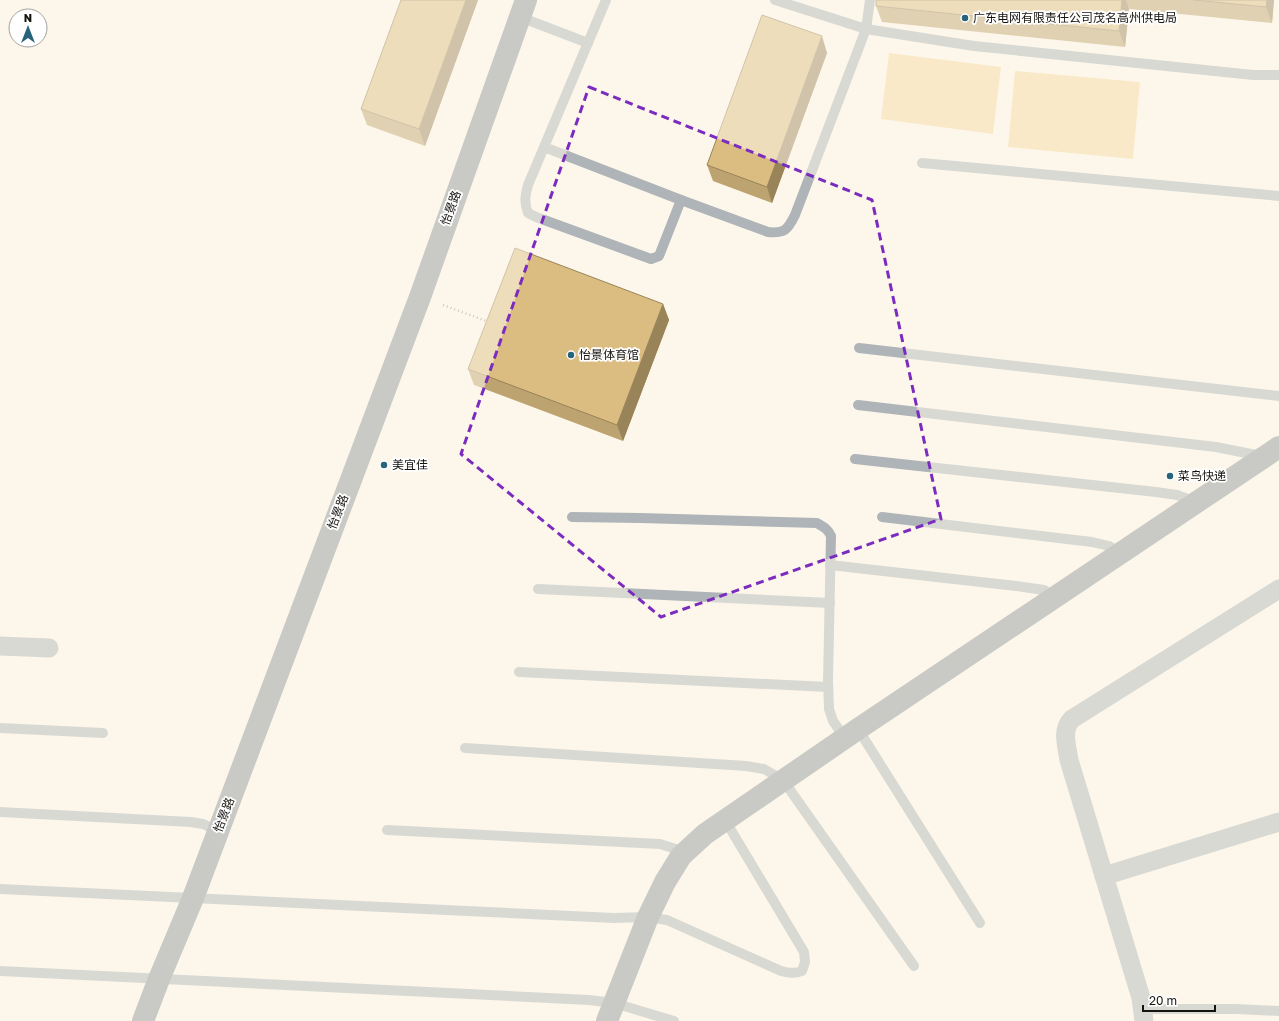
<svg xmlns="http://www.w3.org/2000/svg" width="1279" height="1021" viewBox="0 0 1279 1021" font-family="'Golos Text','Noto Sans SC',sans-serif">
<rect width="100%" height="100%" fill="#fdf7eb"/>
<g fill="#f5d8a0">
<path d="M 889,53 L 1001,67 L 993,134 L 881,119 Z"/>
<path d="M 1015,71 L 1140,82 L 1133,159 L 1008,147 Z"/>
</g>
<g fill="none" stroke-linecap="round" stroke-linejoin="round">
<path stroke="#928e86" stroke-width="2.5" stroke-dasharray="1 3" stroke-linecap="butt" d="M 443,305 L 489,322"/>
<g stroke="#aeb4b7" stroke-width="10">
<path d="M 775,0 L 866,29 L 974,46 L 1253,75 L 1279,75"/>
<path d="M 520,17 L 588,43"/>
<path d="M 544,147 L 681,200 L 659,256 L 651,259 L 536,217 L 528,213 C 524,203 525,196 528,185 L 606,0"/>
<path d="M 922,163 L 1279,196"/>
<path d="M 681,200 L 768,232 C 785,234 788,229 795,215 L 866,29 L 870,0"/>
<path d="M 859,348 L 1279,396"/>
<path d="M 858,405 L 1216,447 L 1261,456"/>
<path d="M 855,459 L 1156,492 L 1177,495 L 1196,502"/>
<path d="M 572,517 L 640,518 L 817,523 C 824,527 828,529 831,536 L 828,680 L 829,709 L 833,721 L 845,738"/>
<path d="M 882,517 L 1092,542 L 1109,546 L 1120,553"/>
<path d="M 830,565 L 1016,586 L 1044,590 L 1055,597"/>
<path d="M 538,589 L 830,603"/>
<path d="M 519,672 L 828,687"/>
<path d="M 0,728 L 103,733"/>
<path d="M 858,729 L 980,923"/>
<path d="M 465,748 L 746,766 L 764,769 L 783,780 L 914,966"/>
<path d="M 0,812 L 191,822 L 203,824 L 218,831"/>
<path d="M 387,830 L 660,844 L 685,852"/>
<path d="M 0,889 L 614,918 L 648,917 L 667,920 L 781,971 C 788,973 795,974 802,971 L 805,962 L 804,952 L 725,820"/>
<path d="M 0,971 L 589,1000 L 614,1003 L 674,1021"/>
<path d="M 1143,1009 L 1236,1009 L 1279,1011"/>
</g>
<g stroke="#aeb4b7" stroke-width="19">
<path d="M 0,646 L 49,648"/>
<path d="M 1104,876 L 1279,822"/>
<path d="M 1144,1021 L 1141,998 L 1069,760 C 1067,746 1061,730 1072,719 L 1279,589"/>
</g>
<g stroke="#8b9397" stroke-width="22">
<path d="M 143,1021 L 159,979 L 193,898 L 420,297 L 526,0"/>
<path d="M 607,1021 L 648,917 L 665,882 L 681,856 L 705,834 L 858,729 L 1279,447"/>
</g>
</g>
<g fill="#bca36f">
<path d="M 401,0 L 478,0 L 425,146 L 367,125 L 361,109 Z"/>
<path d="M 876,0 L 1274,0 L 1272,23 L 1129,9 L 1125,47 L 882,22 L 876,6 Z"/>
<path d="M 827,53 L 772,203 L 713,181 L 707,165 Z"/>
<path d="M 663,304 L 669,320 L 623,441 L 474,385 L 468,369 Z"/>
</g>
<g fill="#99845a">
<path d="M 466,0 L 478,0 L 425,146 L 419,129 Z"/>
<path d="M 1122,0 L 1126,0 L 1129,9 L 1125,47 L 1119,31 Z"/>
<path d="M 1267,0 L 1274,0 L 1272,23 L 1266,7 Z"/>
<path d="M 822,36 L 827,53 L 772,203 L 767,187 Z"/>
<path d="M 663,304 L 669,320 L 623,441 L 617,425 Z"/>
</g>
<g fill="#dbbd81" stroke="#99845a">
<path d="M 401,0 L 466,0 L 419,129 L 361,109 Z"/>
<path d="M 876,0 L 1122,0 L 1119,31 L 876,6 Z"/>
<path d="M 1194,0 L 1267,0 L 1266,7 Z"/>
<path d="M 762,15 L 822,36 L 767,187 L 707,165 Z"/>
<path d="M 515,248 L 663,304 L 617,425 L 468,369 Z"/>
</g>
<path d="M0 0H1279V1021H0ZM 589,87 L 872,200 L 941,519 L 661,617 L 461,454 Z" fill="#fdf7eb" fill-opacity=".55" fill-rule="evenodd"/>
<path fill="none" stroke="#7b2cbf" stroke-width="3" stroke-dasharray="8 5" stroke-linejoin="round" d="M 589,87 L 872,200 L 941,519 L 661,617 L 461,454 Z"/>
<g fill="#27647b" stroke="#fff" stroke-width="1.5">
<circle cx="965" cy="18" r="4"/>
<circle cx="571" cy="355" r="4"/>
<circle cx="384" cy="465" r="4"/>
<circle cx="1170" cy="476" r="4"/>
</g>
<g text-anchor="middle" stroke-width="3.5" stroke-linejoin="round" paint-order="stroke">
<g font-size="12" fill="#15130f" stroke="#fff" text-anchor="start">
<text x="973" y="22">广东电网有限责任公司茂名高州供电局</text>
<text x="579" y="359">怡景体育馆</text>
<text x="392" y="469">美宜佳</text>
<text x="1178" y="480">菜鸟快递</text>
</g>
<g font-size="12" fill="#15130f" stroke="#fff">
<text transform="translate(451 208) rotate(-70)" y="4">怡景路</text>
<text transform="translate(338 512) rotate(-69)" y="4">怡景路</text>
<text transform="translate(224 815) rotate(-69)" y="4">怡景路</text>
</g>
</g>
<g transform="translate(28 28)"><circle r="19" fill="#ffffff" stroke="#a1a19f"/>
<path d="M0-3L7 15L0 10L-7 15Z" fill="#27647b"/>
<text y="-6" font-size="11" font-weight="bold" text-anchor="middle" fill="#15130f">N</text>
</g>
<path d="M1143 1005v6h72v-6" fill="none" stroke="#15130f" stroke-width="2"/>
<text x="1149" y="1005" font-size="12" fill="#15130f" stroke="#ffffff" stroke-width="3" paint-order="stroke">20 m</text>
</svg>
